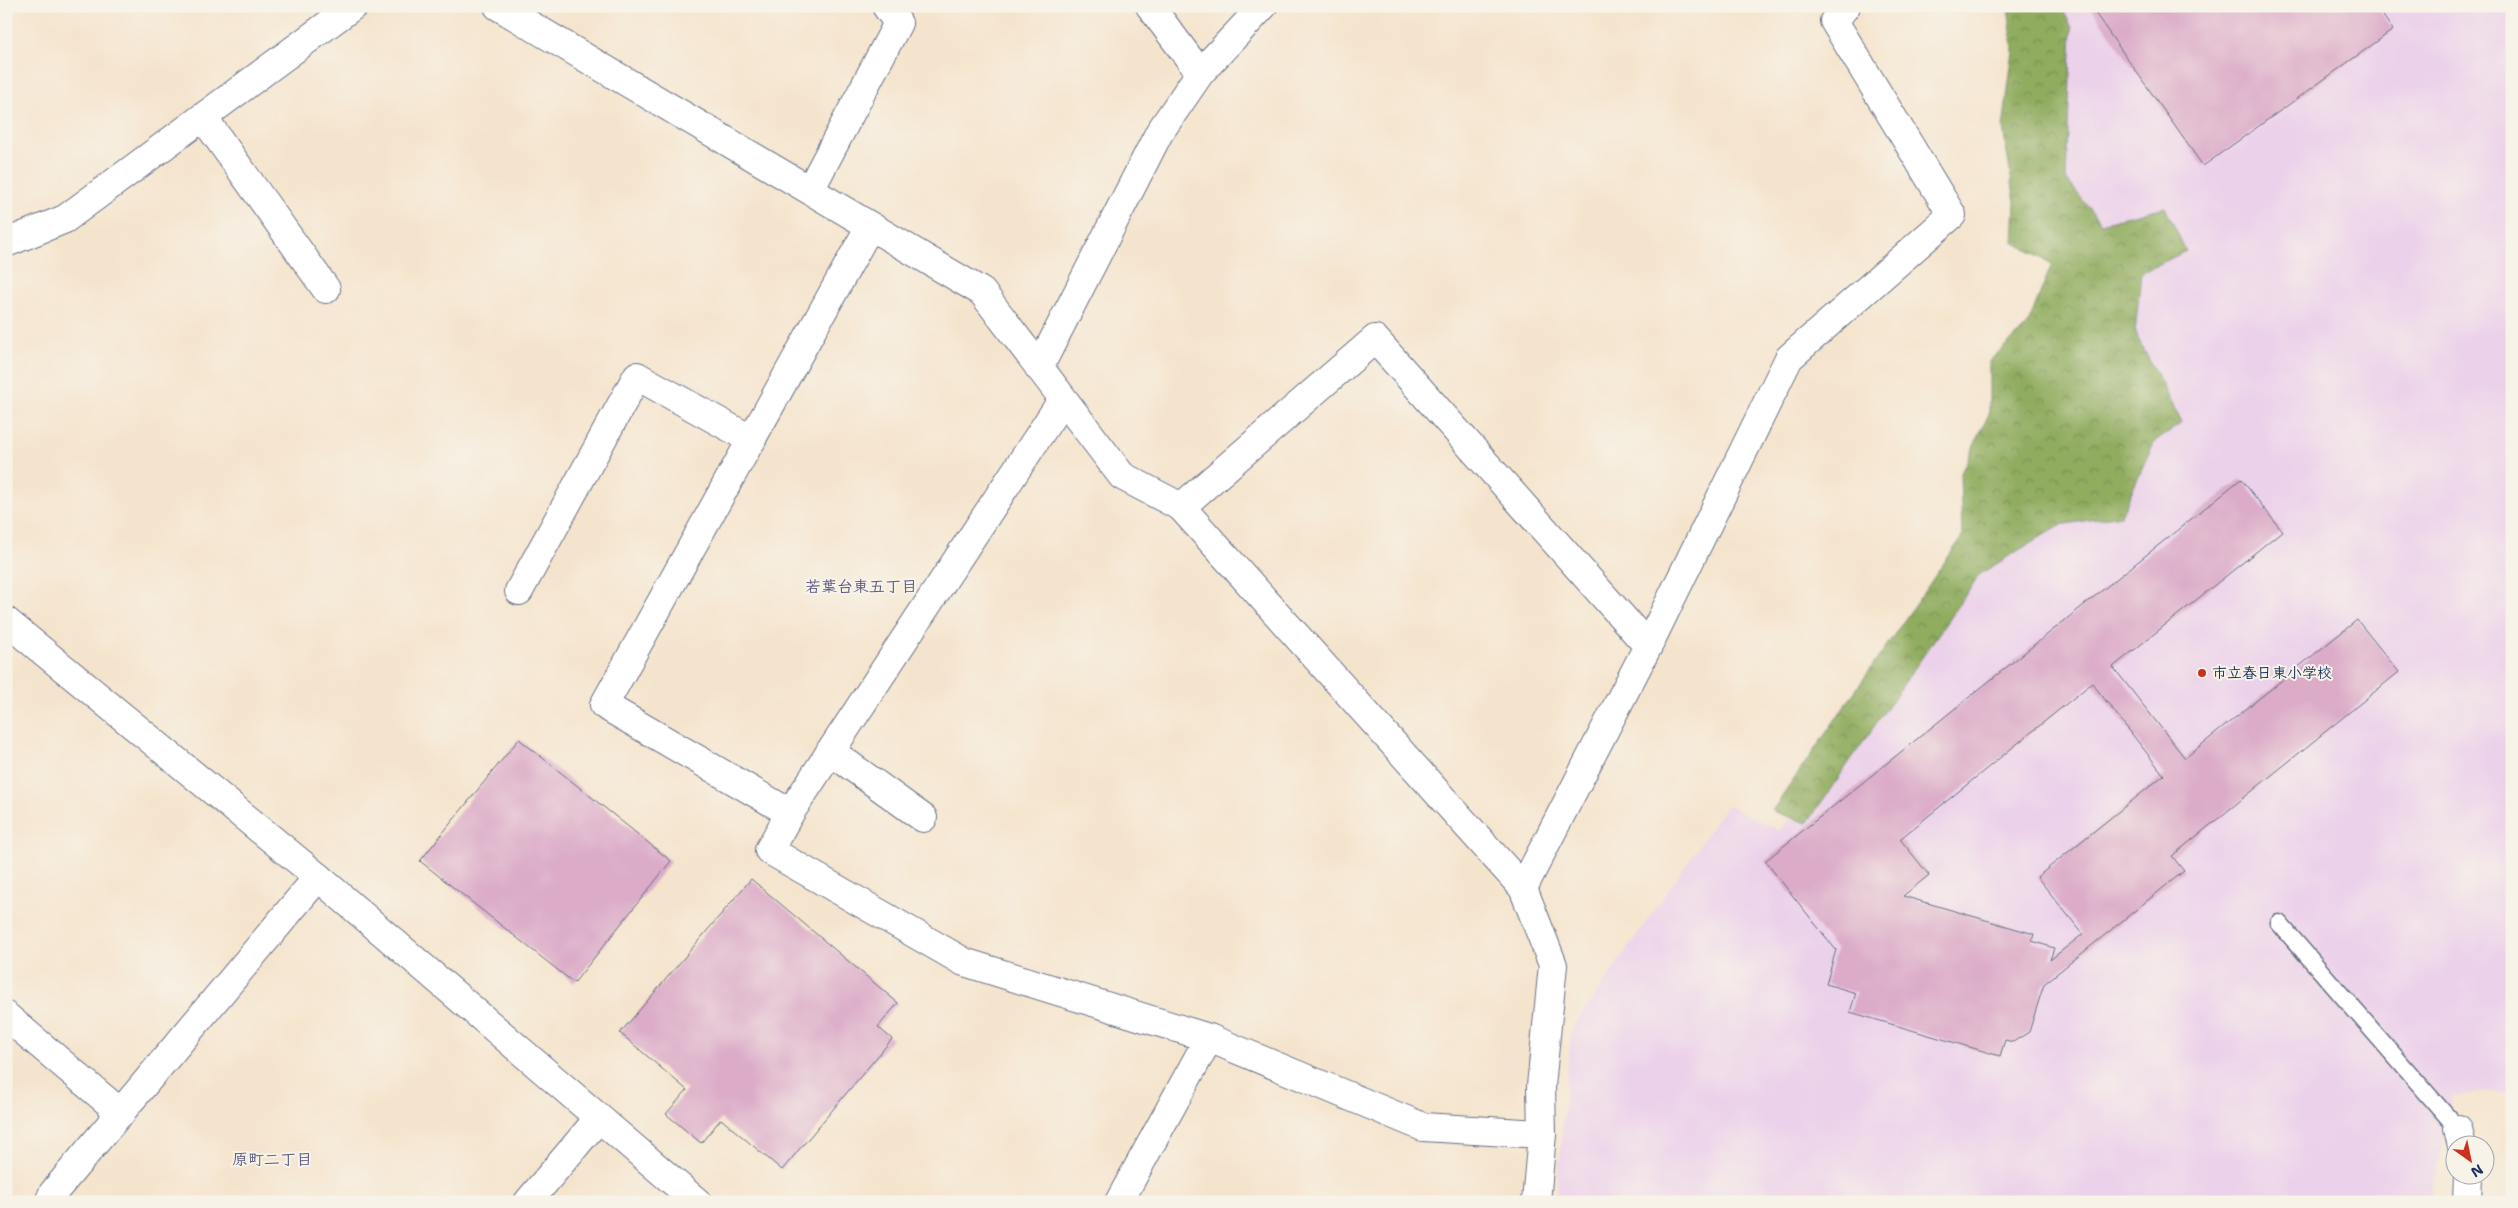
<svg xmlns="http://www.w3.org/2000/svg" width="2518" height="1208" viewBox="0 0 2518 1208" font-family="'Shantell Sans','Klee One',sans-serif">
<defs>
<pattern id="forest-crowns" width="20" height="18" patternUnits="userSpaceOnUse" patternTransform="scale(1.25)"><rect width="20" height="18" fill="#90ac5f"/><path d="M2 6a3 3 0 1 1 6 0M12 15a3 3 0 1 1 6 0" fill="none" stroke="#758c52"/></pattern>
</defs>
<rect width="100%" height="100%" fill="#f7f3e8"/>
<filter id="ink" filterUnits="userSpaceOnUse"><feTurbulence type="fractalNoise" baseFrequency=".02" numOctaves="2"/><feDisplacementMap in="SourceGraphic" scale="10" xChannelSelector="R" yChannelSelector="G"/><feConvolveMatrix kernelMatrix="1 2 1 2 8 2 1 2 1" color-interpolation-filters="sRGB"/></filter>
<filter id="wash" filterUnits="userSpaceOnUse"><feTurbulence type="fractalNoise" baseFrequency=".0096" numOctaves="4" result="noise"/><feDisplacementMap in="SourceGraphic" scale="20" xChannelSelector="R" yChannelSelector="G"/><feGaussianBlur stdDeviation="1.12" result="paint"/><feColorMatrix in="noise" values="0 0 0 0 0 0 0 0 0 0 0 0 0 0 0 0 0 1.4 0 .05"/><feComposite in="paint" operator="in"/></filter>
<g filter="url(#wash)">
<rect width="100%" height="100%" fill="#f5e4cd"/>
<path fill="#ecd1ea" d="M 2061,6 L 2512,6 L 2512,1092 L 2452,1095 L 2430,1202 L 1556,1202 L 1571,1030 L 1727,805 L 1780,831 L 1986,542 L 2074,246 L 2028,166 Z"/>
<path fill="url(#forest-crowns)" stroke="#566e5e" d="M 2008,6 L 2061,6 L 2072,28 L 2066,179 L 2101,223 L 2165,207 L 2186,251 L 2141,273 L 2135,333 L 2182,423 L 2155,441 L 2121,515 L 2060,525 L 1980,574 L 1807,823 L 1772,811 L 1962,537 L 1960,475 L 1989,414 L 1989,361 L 2027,326 L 2052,264 L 2013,242 L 2015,202 L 2003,128 L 2013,50 Z"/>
<g id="blocks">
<g fill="#dbabc8" fill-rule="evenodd">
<path d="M 2090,6 L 2376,6 L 2393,30 L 2203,166 Z"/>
<path d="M 2241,479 L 2282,531 L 2113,667 L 2185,758 L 2357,620 L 2399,672 L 2172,856 L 2184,871 L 2044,984 L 2029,1032 L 2013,1042 L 2005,1040 L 2000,1056 L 1850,1012 L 1856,993 L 1826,984 L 1836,950 L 1765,861 ZM 2092,683 L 2164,775 L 2037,877 L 2083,934 L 2050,960 L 2054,948 L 2032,941 L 2034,934 L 1903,896 L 1929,875 L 1900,839 Z"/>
<path d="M 519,739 L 671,861 L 574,983 L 420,861 Z"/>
<path d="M 751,879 L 898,1003 L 878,1027 L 892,1039 L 782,1170 L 721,1119 L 701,1143 L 666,1114 L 687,1090 L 620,1033 Z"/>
</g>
</g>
</g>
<g filter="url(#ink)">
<use href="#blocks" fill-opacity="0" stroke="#676e85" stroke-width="1"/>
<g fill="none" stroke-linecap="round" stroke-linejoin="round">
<g stroke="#676e85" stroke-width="19">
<path id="service" d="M 2279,923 L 2458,1129"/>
</g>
<g stroke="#676e85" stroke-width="30">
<g id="minor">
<path d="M 498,6 L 982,292 L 1122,476 L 1181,507 L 1523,888 L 1553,965 L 1541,1086 L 1542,1134 L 1536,1202"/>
<path d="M 1150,6 L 1200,73"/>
<path d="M 203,117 L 326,289"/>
<path d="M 810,190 L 898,23 L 886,6"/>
<path d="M 870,226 L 604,705 L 790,813 L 1063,399"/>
<path d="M 1039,368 L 1159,133 L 1200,73 L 1263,6"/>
<path d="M 1181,507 L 1375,339 L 1648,646"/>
<path d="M 519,591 L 637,376 L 752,440"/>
<path d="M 6,621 L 318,877 L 697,1202"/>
<path d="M 830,751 L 923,818"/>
<path d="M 790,813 L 769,850 L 964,962 L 1209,1038 L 1423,1127 L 1542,1134"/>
<path d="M 1523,888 L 1648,646 L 1789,358 L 1952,215 L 1834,21 L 1846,6"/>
<path d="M 6,1016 L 121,1113"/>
<path d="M 2458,1129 L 2462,1146"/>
<path d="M 49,1202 L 53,1193 L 318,877"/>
<path d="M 528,1202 L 598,1119"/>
<path d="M 1119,1202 L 1209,1038"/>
<path d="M 2467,1202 L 2468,1176"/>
</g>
</g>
<g stroke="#676e85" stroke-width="30">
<path id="tertiary" d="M 6,243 L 65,219 L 353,6"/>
</g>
<use href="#service" stroke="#fff" stroke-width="16"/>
<use href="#minor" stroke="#fff" stroke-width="28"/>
<use href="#tertiary" stroke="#fff" stroke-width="28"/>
</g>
</g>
<circle fill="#c8321e" stroke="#f7f3e8" stroke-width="2" cx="2202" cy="673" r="5"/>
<g text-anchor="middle" stroke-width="4" stroke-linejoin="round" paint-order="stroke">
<g font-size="15" font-weight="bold" fill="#1b2f5e" stroke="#f7f3e8" text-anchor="start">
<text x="2212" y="678">市立春日東小学校</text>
</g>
<g font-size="16" font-weight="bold" fill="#5e5a83" stroke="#f7f3e8">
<text x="861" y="592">若葉台東五丁目</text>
<text x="272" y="1165">原町二丁目</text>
</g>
</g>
<rect width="2518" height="1208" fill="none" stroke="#f7f3e8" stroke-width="25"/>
<g transform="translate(2470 1160) rotate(147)"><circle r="24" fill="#f7f3e8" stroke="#9fa5b1"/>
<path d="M0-4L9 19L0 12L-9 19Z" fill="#c8321e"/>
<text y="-8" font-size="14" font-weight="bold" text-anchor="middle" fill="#1b2f5e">N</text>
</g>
</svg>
